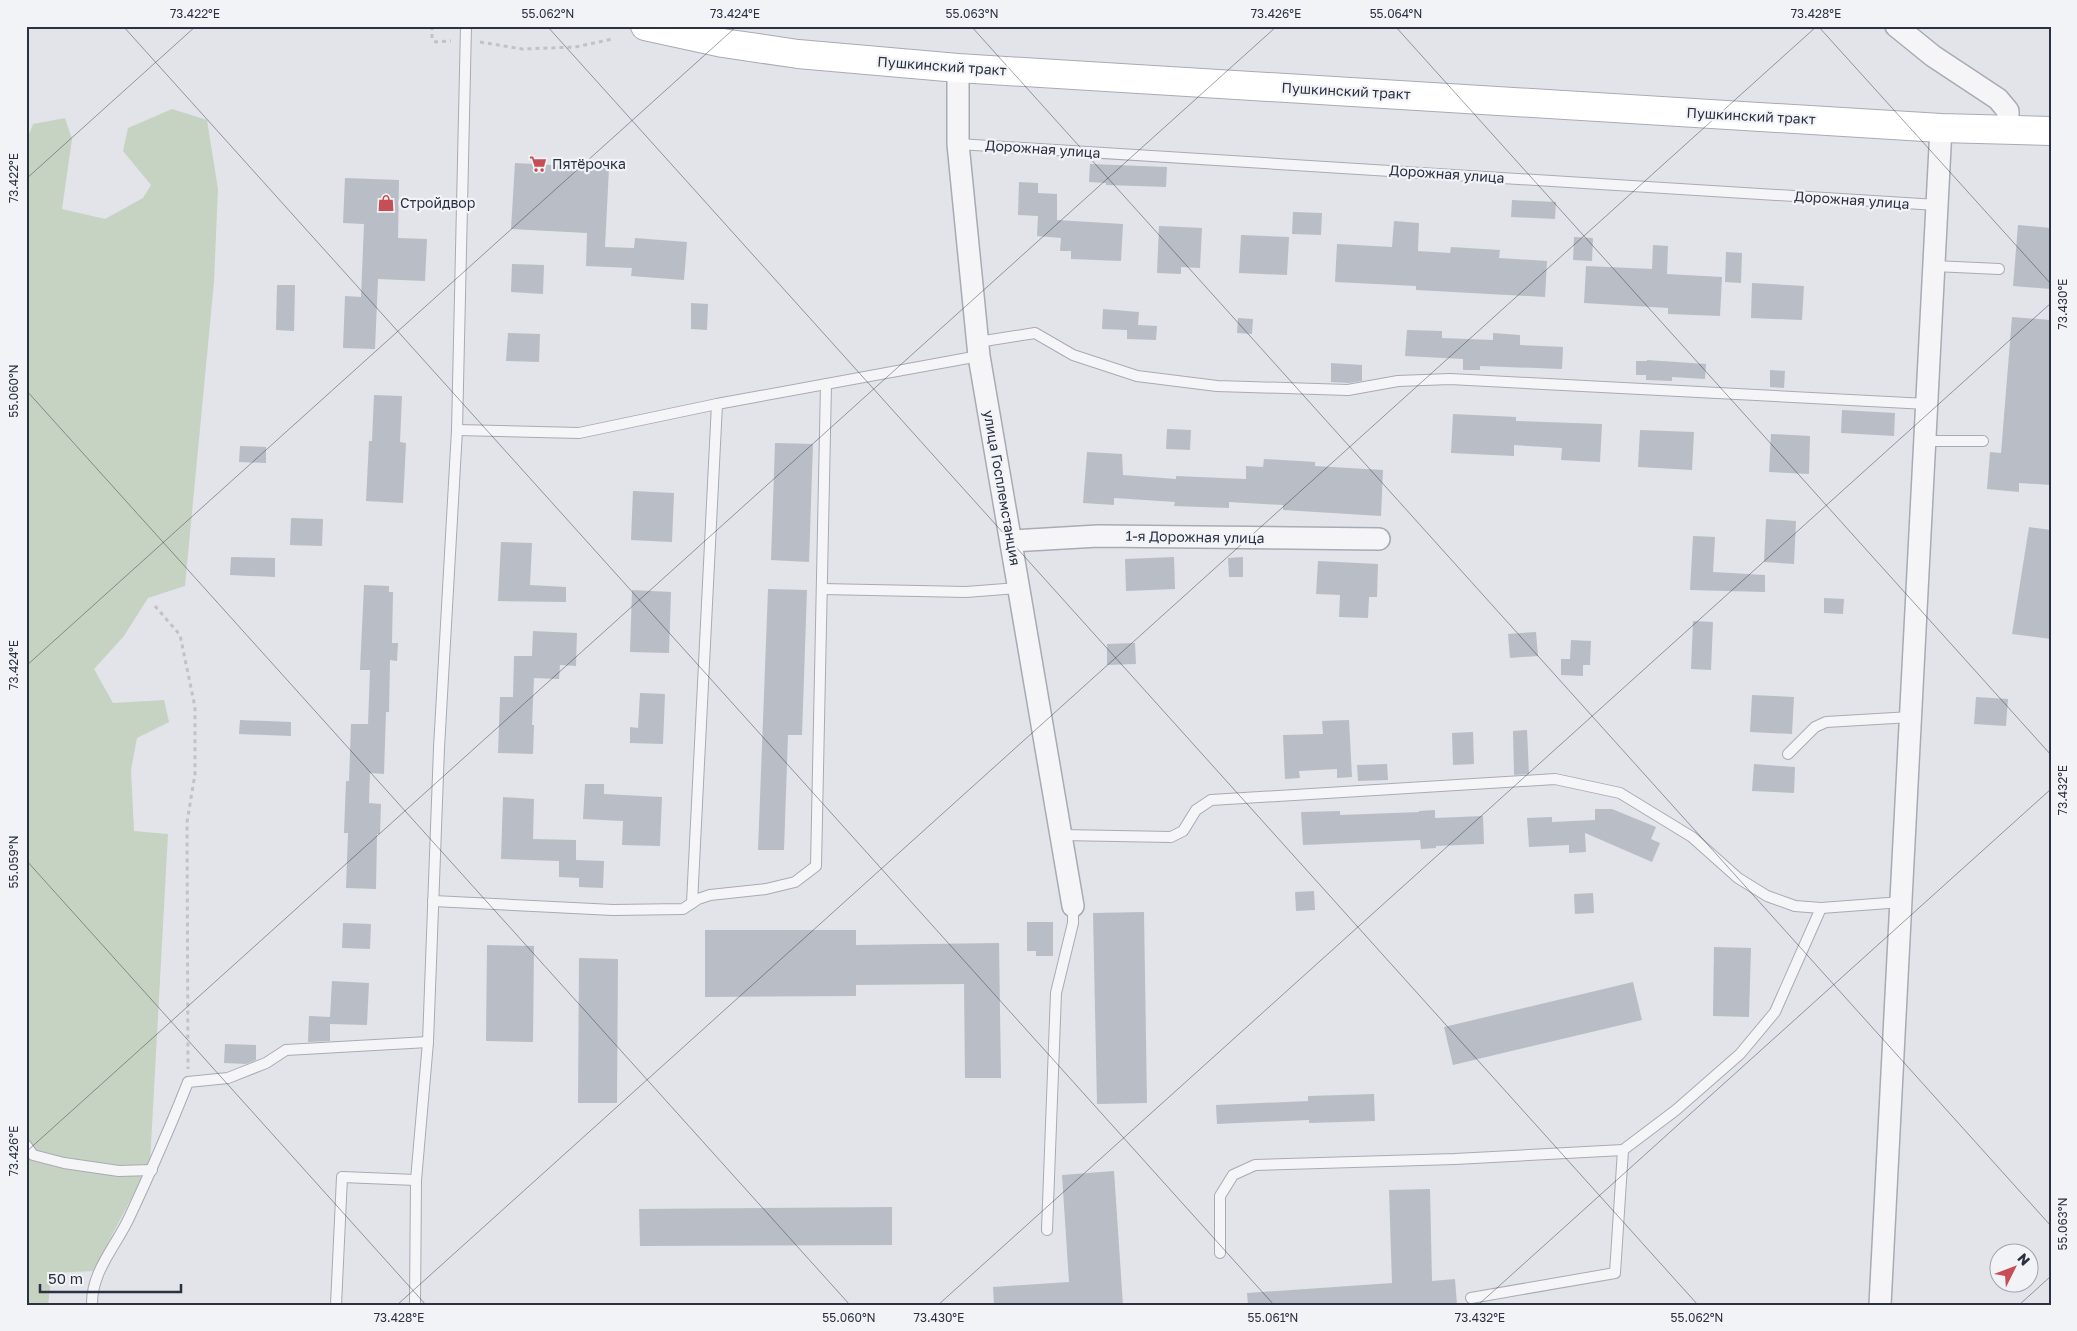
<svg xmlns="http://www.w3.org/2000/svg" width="2077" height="1331" viewBox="0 0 2077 1331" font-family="'Golos Text',sans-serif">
<rect width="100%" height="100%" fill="#e2e4ea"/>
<path fill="#c6d3c3" d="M 172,109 L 207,120 L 218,189 L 214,282 L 185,586 L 148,598 L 124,636 L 94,669 L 113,703 L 164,700 L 169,722 L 137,738 L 131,770 L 134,831 L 168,834 L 150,1163 L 93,1271 L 52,1273 L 48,1305 L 26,1305 L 26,142 L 33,124 L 65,118 L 72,139 L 62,209 L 105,219 L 143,198 L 151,185 L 123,151 L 128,128 Z"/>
<g fill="#b9bdc6">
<path d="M 515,163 L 609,168 L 605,247 L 634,248 L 635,238 L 687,242 L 684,280 L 631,276 L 632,268 L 586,266 L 587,233 L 511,229 Z"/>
<path d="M 1090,164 L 1167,167 L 1166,187 L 1106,185 L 1106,183 L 1089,182 Z"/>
<path d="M 345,178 L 399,180 L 398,238 L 427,239 L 425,281 L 378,279 L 375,349 L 343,348 L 345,296 L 361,297 L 364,224 L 343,223 Z"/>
<path d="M 1019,182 L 1038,183 L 1038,193 L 1057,194 L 1057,220 L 1123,224 L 1121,261 L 1071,259 L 1071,251 L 1060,251 L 1061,238 L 1037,236 L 1038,216 L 1018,215 Z"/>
<path d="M 1512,200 L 1556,202 L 1555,219 L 1511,217 Z"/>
<path d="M 1293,212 L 1322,213 L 1321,235 L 1292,234 Z"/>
<path d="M 1394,221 L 1419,223 L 1418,251 L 1450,253 L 1451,247 L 1500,250 L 1499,258 L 1547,261 L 1545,297 L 1416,290 L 1416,286 L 1335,282 L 1337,244 L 1392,247 Z"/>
<path d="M 2018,225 L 2051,228 L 2051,289 L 2013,286 Z"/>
<path d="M 1159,226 L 1202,228 L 1200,268 L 1181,267 L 1181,274 L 1157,273 Z"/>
<path d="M 1241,235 L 1289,237 L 1287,275 L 1239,273 Z"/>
<path d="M 1574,237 L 1593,238 L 1592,261 L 1573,260 Z"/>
<path d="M 1653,245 L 1668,246 L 1667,274 L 1722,277 L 1720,316 L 1668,314 L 1668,308 L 1584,303 L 1586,266 L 1652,269 Z"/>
<path d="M 1726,252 L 1742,253 L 1741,283 L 1725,282 Z"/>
<path d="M 512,264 L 544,265 L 543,294 L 511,292 Z"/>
<path d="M 1752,283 L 1804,286 L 1802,320 L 1751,318 Z"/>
<path d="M 277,285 L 295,285 L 294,331 L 276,330 Z"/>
<path d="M 691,303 L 708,304 L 707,330 L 691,329 Z"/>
<path d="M 1103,309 L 1139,312 L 1138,325 L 1157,326 L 1156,340 L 1127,339 L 1127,330 L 1102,329 Z"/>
<path d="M 2012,317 L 2051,320 L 2051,485 L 2019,483 L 2019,492 L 1987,489 L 1990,452 L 2001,453 Z"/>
<path d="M 1238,318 L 1253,319 L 1252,334 L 1237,333 Z"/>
<path d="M 1407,330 L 1442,331 L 1442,338 L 1493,340 L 1493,333 L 1520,335 L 1520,345 L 1563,347 L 1562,369 L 1480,366 L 1480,370 L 1463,370 L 1463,359 L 1405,356 Z"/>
<path d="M 508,333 L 540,334 L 539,362 L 506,361 Z"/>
<path d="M 1647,360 L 1706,364 L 1705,379 L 1672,377 L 1672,381 L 1646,380 L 1646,375 L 1636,375 L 1636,361 L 1647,361 Z"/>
<path d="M 1331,363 L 1362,365 L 1362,381 L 1349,383 L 1331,382 Z"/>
<path d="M 1770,370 L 1785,371 L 1784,388 L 1770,387 Z"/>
<path d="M 374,395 L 402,396 L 400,442 L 406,443 L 403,503 L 366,501 L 369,441 L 372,441 Z"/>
<path d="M 1842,410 L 1895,413 L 1894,436 L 1841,433 Z"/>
<path d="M 1453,414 L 1516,417 L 1516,421 L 1602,424 L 1600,462 L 1561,460 L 1562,448 L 1514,445 L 1514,456 L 1451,453 Z"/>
<path d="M 1167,429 L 1191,430 L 1190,450 L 1166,449 Z"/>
<path d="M 1640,430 L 1694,432 L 1692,470 L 1638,467 Z"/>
<path d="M 1771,434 L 1810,436 L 1809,474 L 1769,472 Z"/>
<path d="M 775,443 L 813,444 L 809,562 L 771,560 Z"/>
<path d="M 240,446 L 266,447 L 266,463 L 239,462 Z"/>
<path d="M 1087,452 L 1122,454 L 1123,475 L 1176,479 L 1176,476 L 1246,479 L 1246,466 L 1263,467 L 1264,459 L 1315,462 L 1315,466 L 1383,470 L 1381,516 L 1283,510 L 1283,505 L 1229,502 L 1229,508 L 1174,506 L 1175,502 L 1114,498 L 1114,505 L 1083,503 Z"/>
<path d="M 633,491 L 674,493 L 672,542 L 631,540 Z"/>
<path d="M 291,518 L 323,519 L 322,546 L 290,545 Z"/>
<path d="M 1766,519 L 1796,521 L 1794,564 L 1764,562 Z"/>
<path d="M 2029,527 L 2051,530 L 2051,639 L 2012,634 Z"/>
<path d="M 1693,536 L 1715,537 L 1713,572 L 1765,575 L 1765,592 L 1690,590 Z"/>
<path d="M 501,542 L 532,543 L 530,585 L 566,587 L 566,602 L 498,601 Z"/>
<path d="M 231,557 L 275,558 L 275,577 L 230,575 Z"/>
<path d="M 1174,557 L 1175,589 L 1126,591 L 1125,559 Z"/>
<path d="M 1243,557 L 1243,577 L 1229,577 L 1228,558 Z"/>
<path d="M 1318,561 L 1378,564 L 1377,597 L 1369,597 L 1368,618 L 1339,617 L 1340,595 L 1316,594 Z"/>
<path d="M 364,585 L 389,586 L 389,592 L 393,592 L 392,643 L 398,643 L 397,661 L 390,660 L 389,712 L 386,712 L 384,774 L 370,773 L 369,803 L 381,804 L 380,834 L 377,834 L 376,889 L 346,888 L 348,833 L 344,833 L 346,781 L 349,781 L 351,724 L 368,724 L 370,670 L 360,670 Z"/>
<path d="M 768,589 L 807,590 L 802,735 L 788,735 L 784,850 L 758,850 Z"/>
<path d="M 632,590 L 671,592 L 669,653 L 630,652 Z"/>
<path d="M 1824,598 L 1844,599 L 1843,614 L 1824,613 Z"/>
<path d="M 1693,621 L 1713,622 L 1711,670 L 1691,669 Z"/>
<path d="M 533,631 L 577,633 L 576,666 L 560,665 L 559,679 L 534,678 L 532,725 L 534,725 L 533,754 L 498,753 L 500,697 L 513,697 L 514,656 L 532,656 Z"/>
<path d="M 1536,632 L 1538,656 L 1510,658 L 1508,634 Z"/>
<path d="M 1571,640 L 1591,641 L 1590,665 L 1583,665 L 1583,676 L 1561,675 L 1561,659 L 1570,659 Z"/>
<path d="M 1135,643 L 1136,664 L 1107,665 L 1107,644 Z"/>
<path d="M 640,693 L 665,694 L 663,744 L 630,743 L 630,727 L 638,728 Z"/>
<path d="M 1752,695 L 1794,697 L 1792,734 L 1750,732 Z"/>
<path d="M 1976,697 L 2008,699 L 2006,726 L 1974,724 Z"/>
<path d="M 240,720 L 291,722 L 291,736 L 239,734 Z"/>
<path d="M 1349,720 L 1352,777 L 1337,778 L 1337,769 L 1299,771 L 1300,778 L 1285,779 L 1283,735 L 1323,734 L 1322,721 Z"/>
<path d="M 1527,730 L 1529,774 L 1514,775 L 1513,731 Z"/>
<path d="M 1473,732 L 1474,764 L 1453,765 L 1452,733 Z"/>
<path d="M 1387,764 L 1388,780 L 1358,781 L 1357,765 Z"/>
<path d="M 1754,764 L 1795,767 L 1794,793 L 1752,791 Z"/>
<path d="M 585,784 L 604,784 L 604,794 L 662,797 L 660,846 L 622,845 L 623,821 L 583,819 Z"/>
<path d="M 503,797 L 534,799 L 533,839 L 576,840 L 576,860 L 604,861 L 603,888 L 579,887 L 579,878 L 559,877 L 559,861 L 501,859 Z"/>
<path d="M 1595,809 L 1612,809 L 1656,827 L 1651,839 L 1660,843 L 1652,862 L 1585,833 L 1586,852 L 1569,853 L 1569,845 L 1529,847 L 1527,818 L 1552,817 L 1552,822 L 1595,820 Z"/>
<path d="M 1435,810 L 1435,818 L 1483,816 L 1484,844 L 1436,846 L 1436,848 L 1421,849 L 1420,840 L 1303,845 L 1301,812 L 1340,811 L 1340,815 L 1419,812 L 1419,811 Z"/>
<path d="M 1314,891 L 1315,910 L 1296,911 L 1295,892 Z"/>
<path d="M 1593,893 L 1594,913 L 1575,914 L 1574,894 Z"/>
<path d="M 1144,912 L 1147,1103 L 1097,1104 L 1093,913 Z"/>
<path d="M 1027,922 L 1053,922 L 1053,956 L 1036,956 L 1036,951 L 1027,951 Z"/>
<path d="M 343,923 L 371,924 L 370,949 L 342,948 Z"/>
<path d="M 705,930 L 856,930 L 856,945 L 999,943 L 1001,1078 L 965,1078 L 964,984 L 856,985 L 856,996 L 705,997 Z"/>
<path d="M 487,945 L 534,946 L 533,1042 L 486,1041 Z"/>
<path d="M 1714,947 L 1751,948 L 1749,1017 L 1713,1016 Z"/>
<path d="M 579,958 L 618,959 L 617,1103 L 578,1103 Z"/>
<path d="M 332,981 L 369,983 L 367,1025 L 330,1024 L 330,1041 L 308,1042 L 309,1016 L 330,1017 Z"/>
<path d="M 1633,982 L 1642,1020 L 1453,1065 L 1444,1027 Z"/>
<path d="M 225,1044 L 256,1045 L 256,1060 L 246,1064 L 224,1063 Z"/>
<path d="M 1374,1094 L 1375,1121 L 1309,1123 L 1309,1120 L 1217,1124 L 1216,1105 L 1308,1101 L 1308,1096 Z"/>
<path d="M 1114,1171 L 1123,1305 L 994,1305 L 993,1287 L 1069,1282 L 1062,1175 Z"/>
<path d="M 1430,1189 L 1432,1281 L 1455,1279 L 1457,1305 L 1248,1305 L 1247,1293 L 1392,1283 L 1389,1190 Z"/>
<path d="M 892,1207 L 892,1245 L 640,1246 L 639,1209 Z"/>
</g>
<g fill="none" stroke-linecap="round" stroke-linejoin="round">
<g stroke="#a7abb4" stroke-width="12">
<g id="lane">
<path d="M 958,144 L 1937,205"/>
<path d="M 1934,266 L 1999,269"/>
<path d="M 978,342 L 1035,333 L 1073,355 L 1137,376 L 1217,386 L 1348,390 L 1398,381 L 1450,379 L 1927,404"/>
<path d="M 457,430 L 579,433 L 717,404 L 979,356"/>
<path d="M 1925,441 L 1983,441"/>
<path d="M 822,589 L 966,592 L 1019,588"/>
<path d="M 1788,754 L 1815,727 L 1826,722 L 1911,717"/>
<path d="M 1061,835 L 1171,837 L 1183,831 L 1196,810 L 1211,800 L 1555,779 L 1620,793 L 1692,837 L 1738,878 L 1767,896 L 1795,906 L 1821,908 L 1902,902"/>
<path d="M 433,901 L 613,910 L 683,909 L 698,899 L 710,895 L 766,889 L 795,882 L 816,866 L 826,384"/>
<path d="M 692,903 L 717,404"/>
<path d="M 26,1145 L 33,1155 L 64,1163 L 119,1171 L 152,1170"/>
<path d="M 1047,1230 L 1056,993 L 1073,923 L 1073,906"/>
<path d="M 1220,1253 L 1220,1196 L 1233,1175 L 1255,1165 L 1455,1159 L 1623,1150"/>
<path d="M 1471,1298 L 1615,1273 L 1623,1150 L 1676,1110 L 1740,1054 L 1775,1012 L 1821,908"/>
<path d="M 92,1305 C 91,1272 116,1246 129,1218 C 150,1173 170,1128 188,1082 L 228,1078 L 266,1063 L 286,1050 L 428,1042"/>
<path d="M 336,1305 L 342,1177 L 416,1180"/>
<path d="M 415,1305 L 416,1180 L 428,1042 L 439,748 L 457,430 L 466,26"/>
</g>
</g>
<g stroke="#a7abb4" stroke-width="24">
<g id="street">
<path d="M 1896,26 L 1933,56 L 1998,99 L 2008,111 L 2008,130"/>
<path d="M 958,68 L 958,144 L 979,356 L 1073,906"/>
<path d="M 1011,541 L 1098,536 L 1379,539"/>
<path d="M 1880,1305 L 1941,128"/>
</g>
</g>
<g stroke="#a7abb4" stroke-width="30">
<path id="secondary" d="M 645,26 L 723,43 L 798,54 L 958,68 L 1941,128 L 2051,131"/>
</g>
<g stroke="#c0c2c8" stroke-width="3" stroke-dasharray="4 4" stroke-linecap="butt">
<path d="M 432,26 L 432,39 L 436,42 L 451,41"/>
<path d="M 480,42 L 522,49 L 575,47 L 613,39"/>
<path d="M 155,606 L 180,635 L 195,707 L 195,774 L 187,822 L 188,1069"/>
</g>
<use href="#lane" stroke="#f5f5f8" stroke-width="10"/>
<use href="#street" stroke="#f5f5f8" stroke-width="21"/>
<use href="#secondary" stroke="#fff" stroke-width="28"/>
</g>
<path fill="none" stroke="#2b3141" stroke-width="1" stroke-opacity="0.45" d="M 123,26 L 1274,1305M 547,26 L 1698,1305M 971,26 L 2051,1226M 1395,26 L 2051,755M 1818,26 L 2051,284M 26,179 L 196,26M 26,390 L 850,1305M 26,666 L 737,26M 26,860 L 426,1305M 26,1152 L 1277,26M 397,1305 L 1817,26M 938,1305 L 2051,303M 1478,1305 L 2051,789M 2019,1305 L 2051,1276"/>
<defs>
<g id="supermarket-bare" transform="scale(1.35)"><path d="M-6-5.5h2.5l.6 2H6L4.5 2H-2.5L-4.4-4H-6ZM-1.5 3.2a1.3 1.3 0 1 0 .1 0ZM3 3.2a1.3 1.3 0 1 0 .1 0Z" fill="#c84e56" stroke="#f2f3f7" stroke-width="2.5" paint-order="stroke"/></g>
<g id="shop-bare" transform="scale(1.35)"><path d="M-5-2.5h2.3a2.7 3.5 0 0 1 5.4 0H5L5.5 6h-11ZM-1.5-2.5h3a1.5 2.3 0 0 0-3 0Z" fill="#c84e56" stroke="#f2f3f7" stroke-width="2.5" paint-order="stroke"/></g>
</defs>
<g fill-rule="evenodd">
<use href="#supermarket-bare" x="538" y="164"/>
<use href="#shop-bare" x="386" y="203"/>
</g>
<g text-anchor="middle" stroke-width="4.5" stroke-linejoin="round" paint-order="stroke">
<g font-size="14" fill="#2b3141" stroke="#f2f3f7">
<text transform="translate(942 66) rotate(4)" y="5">Пушкинский тракт</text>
<text transform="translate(1346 91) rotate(3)" y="5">Пушкинский тракт</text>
<text transform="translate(1751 116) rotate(3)" y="5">Пушкинский тракт</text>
<text transform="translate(1043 149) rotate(4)" y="5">Дорожная улица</text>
<text transform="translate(1447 174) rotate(4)" y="5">Дорожная улица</text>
<text transform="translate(1852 200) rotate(4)" y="5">Дорожная улица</text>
<text transform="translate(1002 488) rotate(80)" y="5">улица Госплемстанция</text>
<text transform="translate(1195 537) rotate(1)" y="5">1-я Дорожная улица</text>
</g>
<g font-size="14" fill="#2b3141" stroke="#f2f3f7" text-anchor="start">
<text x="552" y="169">Пятёрочка</text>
<text x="400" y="208">Стройдвор</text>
</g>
</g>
<rect width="2077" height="1331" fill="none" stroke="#f2f3f7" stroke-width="55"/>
<g transform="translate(2014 1268) rotate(48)"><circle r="24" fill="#f2f3f7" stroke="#a2a5ae"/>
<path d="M0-4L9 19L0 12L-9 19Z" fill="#c84e56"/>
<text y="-8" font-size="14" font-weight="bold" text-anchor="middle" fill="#2b3141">N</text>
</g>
<path d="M40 1284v8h141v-8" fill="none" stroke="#2b3141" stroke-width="2.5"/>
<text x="48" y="1284" font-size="15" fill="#2b3141" stroke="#f2f3f7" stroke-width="4" paint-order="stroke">50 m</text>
<rect x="28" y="28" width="2022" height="1276" fill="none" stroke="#2b3141" stroke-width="2"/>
<g font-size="12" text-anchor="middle" fill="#2b3141">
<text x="195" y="18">73.422°E</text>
<text x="548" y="18">55.062°N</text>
<text x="735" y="18">73.424°E</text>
<text x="972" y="18">55.063°N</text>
<text x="1276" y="18">73.426°E</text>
<text x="1396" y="18">55.064°N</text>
<text x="1816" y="18">73.428°E</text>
<text transform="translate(14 178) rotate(-90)" y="4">73.422°E</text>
<text transform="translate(2063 304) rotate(-90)" y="4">73.430°E</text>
<text transform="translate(14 391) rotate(-90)" y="4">55.060°N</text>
<text transform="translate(14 665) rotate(-90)" y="4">73.424°E</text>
<text transform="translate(2063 790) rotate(-90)" y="4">73.432°E</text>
<text transform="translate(14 862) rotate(-90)" y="4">55.059°N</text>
<text transform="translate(14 1151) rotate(-90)" y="4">73.426°E</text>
<text transform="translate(2063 1224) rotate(-90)" y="4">55.063°N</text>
<text x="399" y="1322">73.428°E</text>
<text x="849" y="1322">55.060°N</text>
<text x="939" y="1322">73.430°E</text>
<text x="1273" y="1322">55.061°N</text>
<text x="1480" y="1322">73.432°E</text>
<text x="1697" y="1322">55.062°N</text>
</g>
</svg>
